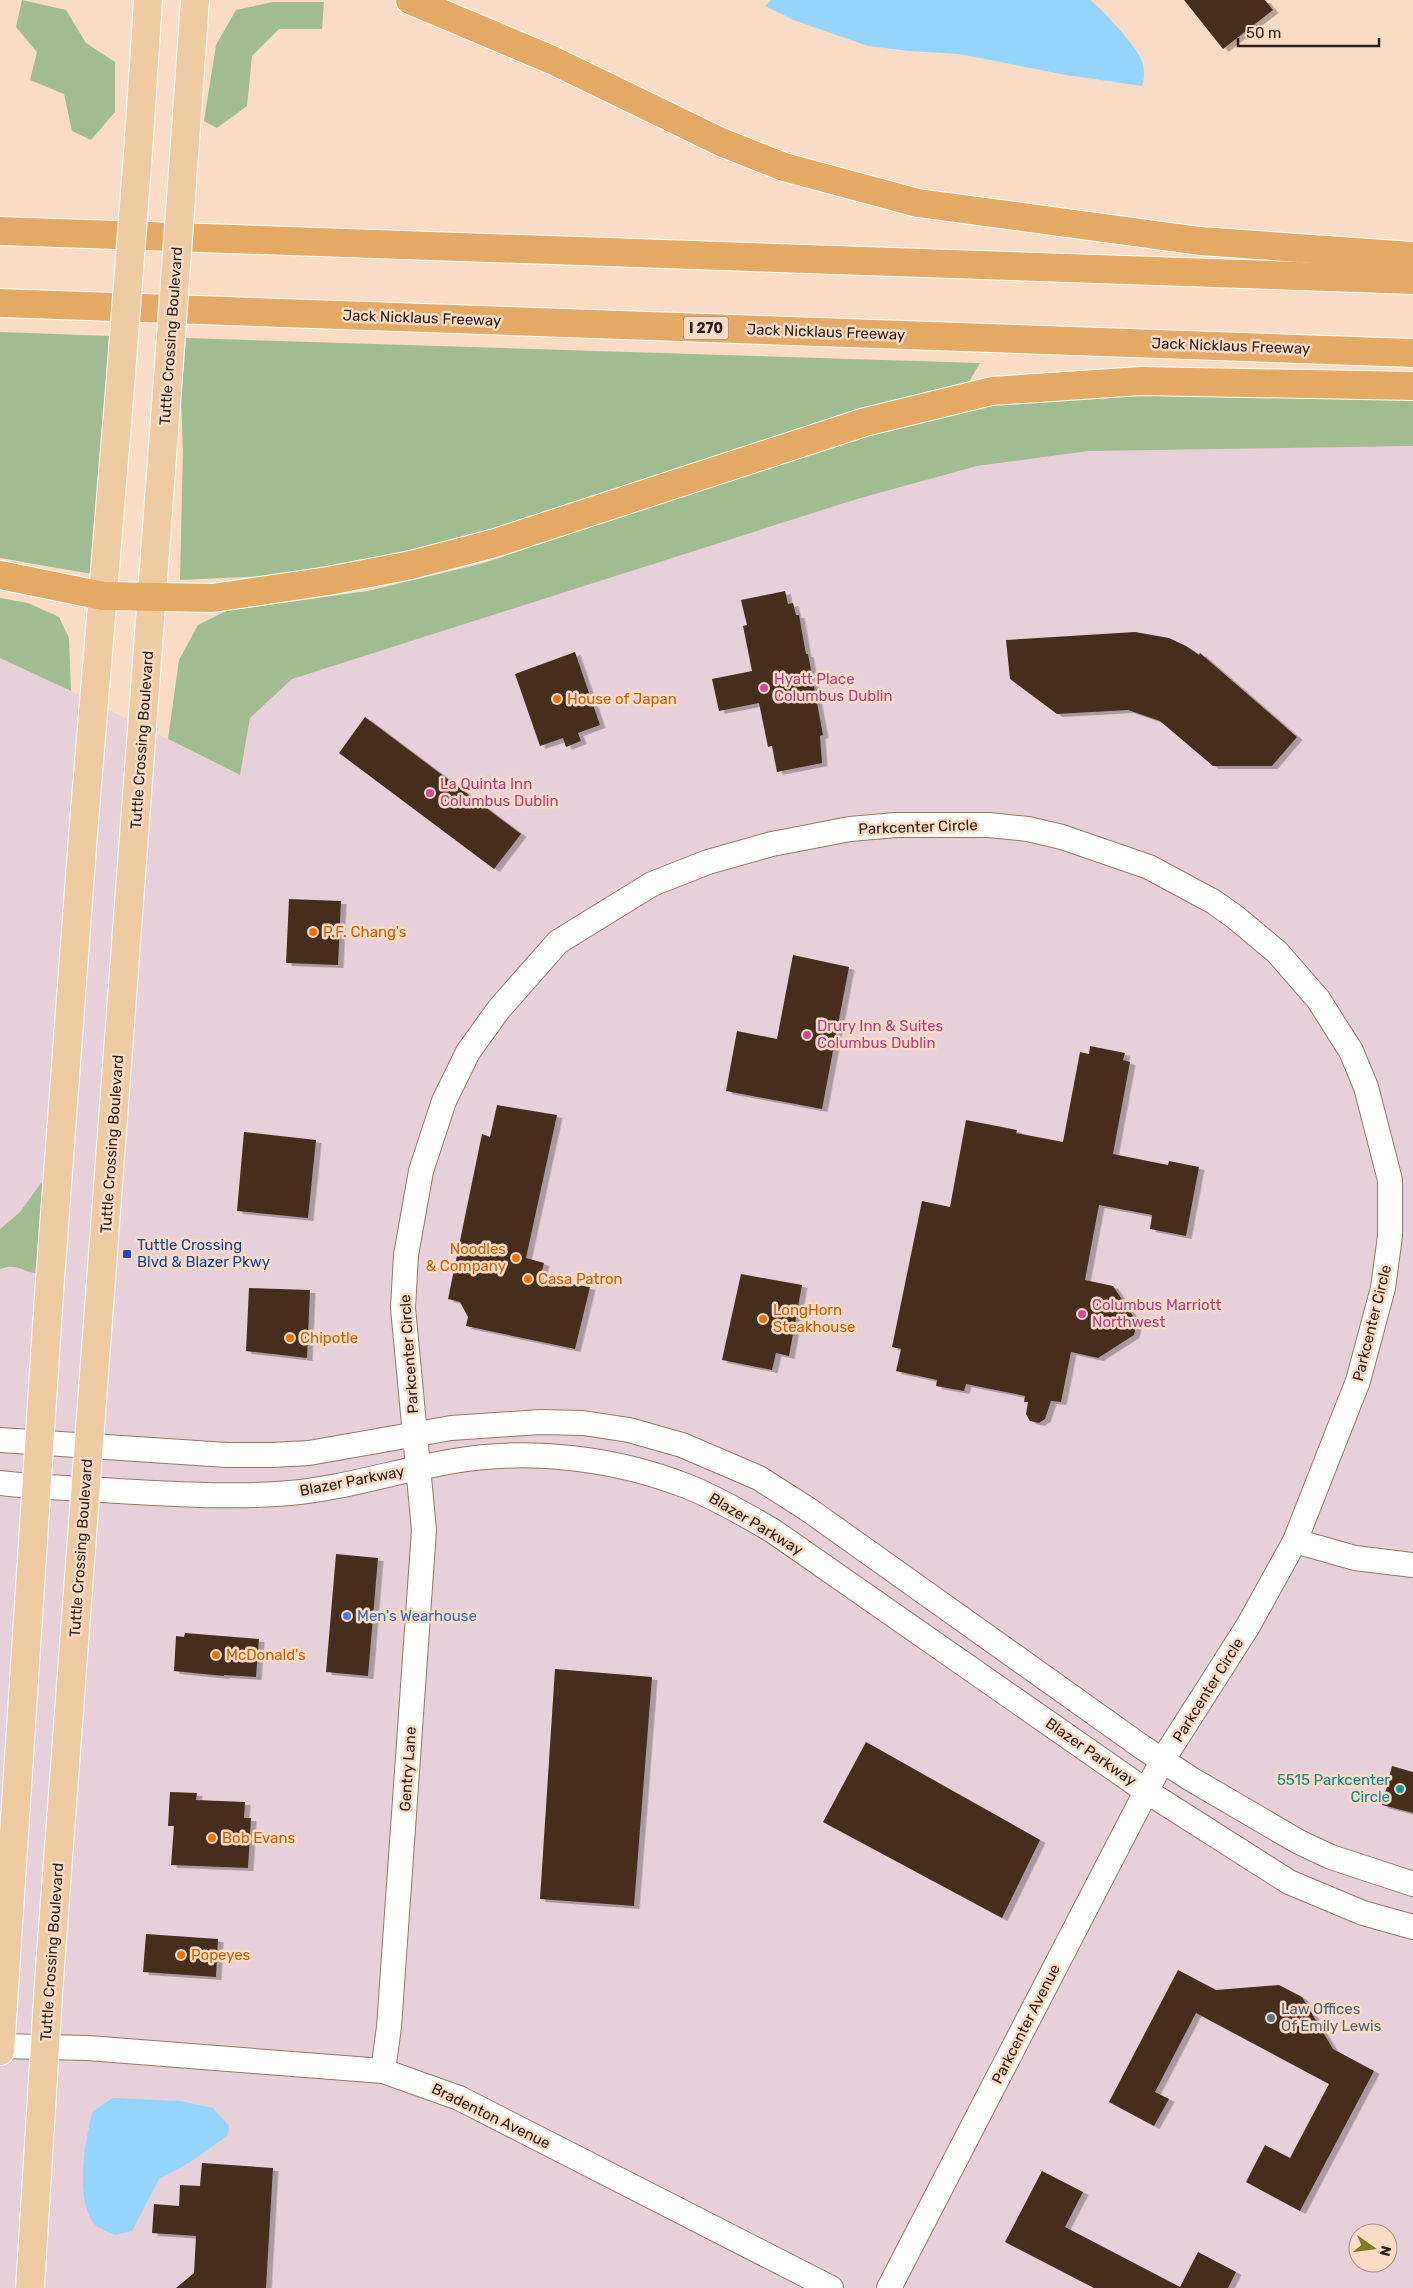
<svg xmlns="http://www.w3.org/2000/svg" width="1413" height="2288" viewBox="0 0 1413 2288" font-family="Rubik,sans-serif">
<defs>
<filter id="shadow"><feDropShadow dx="5.5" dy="3" stdDeviation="0" flood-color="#0004"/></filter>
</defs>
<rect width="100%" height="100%" fill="#fadbc5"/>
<path fill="#e8d0db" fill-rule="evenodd" d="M 1413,446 L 1413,2288 L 0,2288 L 0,658 L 40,676 L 240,775 L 250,718 L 291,679 L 857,499 L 977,466 L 1088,451 ZM 1358,2233 L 1388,2233 L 1388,2263 L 1358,2263 Z"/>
<g fill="#a0bc90">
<path d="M 22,0 L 66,10 L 86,43 L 115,62 L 115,112 L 91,140 L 72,131 L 64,94 L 30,80 L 37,52 L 16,27 Z"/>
<path d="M 273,2 L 324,2 L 322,29 L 279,29 L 252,56 L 247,106 L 217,128 L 204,121 L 216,45 L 236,10 Z"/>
<path d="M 0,332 L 110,336 L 92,574 L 0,558 Z"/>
<path d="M 186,338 L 980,363 L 966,387 L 499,528 L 382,557 L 292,575 L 180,580 L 183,451 L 181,398 Z"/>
<path d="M 1073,395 L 1413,399 L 1413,446 L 1089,451 L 977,466 L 857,499 L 292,679 L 250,718 L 240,775 L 168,739 L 179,660 L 198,625 L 226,611 L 368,591 L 484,563 L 886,427 L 1003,400 Z"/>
<path d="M 0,598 L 28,603 L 59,617 L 69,638 L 71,691 L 0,658 Z"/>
<path d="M 44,1182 L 39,1273 C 23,1274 21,1262 0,1269 L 0,1229 L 20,1212 L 41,1183 Z"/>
</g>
<g fill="#95d4fc">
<path d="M 771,0 L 1090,0 C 1102,9 1135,45 1141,59 C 1145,68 1145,77 1142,86 L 1066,75 L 959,54 L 910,51 L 868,46 L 796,21 L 765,6 Z"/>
<path d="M 113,2098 L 180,2101 L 213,2108 L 229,2126 L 228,2135 L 189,2163 L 159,2179 L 132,2231 L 115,2235 C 110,2233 103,2230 98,2227 C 73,2207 85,2138 93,2111 Z"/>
</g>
<g fill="#472f1e" filter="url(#shadow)">
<path d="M 1184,0 L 1265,0 L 1273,10 L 1223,49 Z"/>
<path d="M 785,591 L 788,604 L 793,603 L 796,615 L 799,615 L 806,654 L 808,654 L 823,735 L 820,736 L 822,763 L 777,772 L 772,746 L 768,747 L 759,703 L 719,711 L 712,679 L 752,671 L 743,626 L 747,625 L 741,600 Z"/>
<path d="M 1135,632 L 1169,638 L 1186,646 L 1199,655 L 1200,653 L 1297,737 L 1272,766 L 1213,766 L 1160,721 L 1128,710 L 1057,714 L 1010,679 L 1006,640 Z"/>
<path d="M 575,652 L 600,725 L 578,733 L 581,741 L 566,747 L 563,738 L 540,746 L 515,674 Z"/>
<path d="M 365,717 L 521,834 L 494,869 L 339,753 Z"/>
<path d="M 289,899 L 341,901 L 338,965 L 286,963 Z"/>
<path d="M 793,955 L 849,967 L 822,1109 L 726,1091 L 737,1031 L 777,1039 Z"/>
<path d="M 1090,1046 L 1125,1053 L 1123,1060 L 1130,1062 L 1113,1154 L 1168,1165 L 1169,1161 L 1199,1167 L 1186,1236 L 1150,1229 L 1152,1215 L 1099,1205 L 1085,1280 L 1113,1286 L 1137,1322 L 1134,1335 L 1098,1358 L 1071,1352 L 1061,1402 L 1051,1401 L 1045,1419 L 1039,1423 L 1030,1421 L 1026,1414 L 1028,1402 L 1024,1402 L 1025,1396 L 966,1384 L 964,1391 L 936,1386 L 937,1380 L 896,1371 L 901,1349 L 892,1347 L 922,1201 L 950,1207 L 966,1120 L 1017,1130 L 1016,1133 L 1063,1142 L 1080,1052 L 1089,1054 Z"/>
<path d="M 497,1105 L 557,1115 L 526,1258 L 544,1263 L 540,1279 L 590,1287 L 575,1349 L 466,1326 L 468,1317 L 460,1302 L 448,1299 L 482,1134 L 490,1137 Z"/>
<path d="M 244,1132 L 316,1140 L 308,1218 L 237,1211 Z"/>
<path d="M 741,1274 L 802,1285 L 789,1356 L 776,1353 L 772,1370 L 722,1360 Z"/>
<path d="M 249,1288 L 310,1290 L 307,1358 L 246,1351 Z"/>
<path d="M 336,1554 L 378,1558 L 368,1676 L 326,1672 Z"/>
<path d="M 185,1633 L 259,1639 L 256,1677 L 224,1675 L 224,1676 L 174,1671 L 176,1636 L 184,1637 Z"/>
<path d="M 555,1669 L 652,1677 L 634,1906 L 540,1899 Z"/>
<path d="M 866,1742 L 1040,1840 L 1002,1918 L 823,1822 Z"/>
<path d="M 1392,1766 L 1413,1772 L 1413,1813 L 1382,1805 Z"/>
<path d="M 170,1792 L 197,1793 L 196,1800 L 245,1802 L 244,1818 L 251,1818 L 248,1868 L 171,1865 L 174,1826 L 168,1826 Z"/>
<path d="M 146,1934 L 218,1939 L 216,1977 L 143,1972 Z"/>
<path d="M 1178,1970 L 1216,1990 L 1279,1985 L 1302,1997 L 1333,2049 L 1374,2071 L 1300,2211 L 1246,2182 L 1265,2145 L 1290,2158 L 1329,2084 L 1196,2013 L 1155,2092 L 1169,2099 L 1154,2126 L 1109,2102 Z"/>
<path d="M 202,2163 L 273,2168 L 266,2288 L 176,2288 L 194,2273 L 196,2236 L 152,2233 L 154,2204 L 179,2206 L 180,2185 L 200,2186 Z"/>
<path d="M 1042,2171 L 1083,2192 L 1065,2227 L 1180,2287 L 1198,2252 L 1236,2272 L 1228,2288 L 1094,2288 L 1005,2242 Z"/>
</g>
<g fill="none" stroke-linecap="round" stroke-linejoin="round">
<g stroke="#937864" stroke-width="26">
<g id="minor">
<path d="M 0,1440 L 227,1455 L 272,1455 L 309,1453 L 451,1428 L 540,1422 L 583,1423 L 629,1430 L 682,1445 L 759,1478 L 809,1510 L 1142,1747 L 1191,1779 L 1299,1842 L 1331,1857 L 1413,1884"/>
<path d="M 0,1483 C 39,1488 80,1488 119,1491 C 176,1494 233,1498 290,1493 C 346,1488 399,1470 454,1461 C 532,1448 615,1458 689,1487 C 718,1499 746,1515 773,1531 L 1146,1791 L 1289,1882 L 1363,1913 L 1413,1927"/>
<path d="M 1295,1541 L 1355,1558 L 1413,1565"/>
<path d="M 0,2046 L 88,2048 L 383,2071 L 459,2098 L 831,2288"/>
<path d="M 383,2071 L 389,2027 L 424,1530 L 403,1308 L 406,1255 L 421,1171 L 444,1101 L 468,1052 L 499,1009 L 558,942 L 652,884 L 708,862 L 772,844 L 850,829 L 896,825 L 989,825 L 1028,829 L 1062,837 L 1149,867 L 1214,902 L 1235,917 L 1277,952 L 1318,999 L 1351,1051 L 1366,1087 L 1390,1180 L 1390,1236 L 1383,1288 L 1358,1381 L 1295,1541 L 1248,1626 L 1162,1761 L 889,2288"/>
</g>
</g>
<g stroke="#fff" stroke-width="30">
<g id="major">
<path d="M 139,139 L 148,0"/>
<path d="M 185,142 L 195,0"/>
<path d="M 0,2051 L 49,1294 L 83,835 L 120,388"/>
<path d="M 30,2288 L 49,1981 L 167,391"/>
</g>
</g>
<g stroke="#fff" stroke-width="30">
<g id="highway">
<path d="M 410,0 L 552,60 L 721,142 L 784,167 L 918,203 L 1200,241 L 1413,256"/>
<path d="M 0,231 L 1413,280"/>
<path d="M 0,303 L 1413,353"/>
<path d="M 0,575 L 103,596 L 213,598 L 328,581 L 411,565 L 495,543 L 865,422 L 992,391 L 1141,381 L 1413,386"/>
</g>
</g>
<use href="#minor" stroke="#fff" stroke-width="24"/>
<use href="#major" stroke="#efcba3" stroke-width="28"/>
<use href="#highway" stroke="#e4a965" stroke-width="28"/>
<g stroke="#fff" stroke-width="30" stroke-linecap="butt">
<g id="major-bridge">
<path d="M 120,388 L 139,139"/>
<path d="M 167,391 L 185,142"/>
</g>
</g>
<use href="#major-bridge" stroke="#efcba3" stroke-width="28"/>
</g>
<g fill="#d1479c" stroke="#fadbc5" stroke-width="2">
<circle cx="764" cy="688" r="5"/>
<circle cx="430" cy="793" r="5"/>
<circle cx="807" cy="1035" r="5"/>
<circle cx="1082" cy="1314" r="5"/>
</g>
<g fill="#e8710a" stroke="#fadbc5" stroke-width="2">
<circle cx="557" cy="699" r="5"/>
<circle cx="313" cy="932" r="5"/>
<circle cx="516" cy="1258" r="5"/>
<circle cx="528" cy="1279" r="5"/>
<circle cx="763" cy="1319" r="5"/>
<circle cx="290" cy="1338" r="5"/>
<circle cx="216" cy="1655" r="5"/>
<circle cx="212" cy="1838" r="5"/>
<circle cx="181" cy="1955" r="5"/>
</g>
<rect fill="#1a4fb4" stroke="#fadbc5" stroke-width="2" x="122" y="1249" width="10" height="10" rx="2.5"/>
<circle fill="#3f7fe0" stroke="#fadbc5" stroke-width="2" cx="347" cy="1616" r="5"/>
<circle fill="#0f9aa8" stroke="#fadbc5" stroke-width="2" cx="1400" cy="1789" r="5"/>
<circle fill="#5c6f8a" stroke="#fadbc5" stroke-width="2" cx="1271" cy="2018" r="5"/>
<g text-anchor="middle" stroke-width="5" stroke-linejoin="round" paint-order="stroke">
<rect fill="#fadbc5" stroke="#69584c" stroke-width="1" x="683.5" y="316.5" width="45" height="23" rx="4"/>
<g font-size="14" font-weight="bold" fill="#2b2018">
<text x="706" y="333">I 270</text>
</g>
<g font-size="15" fill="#2b2018" stroke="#fadbc5">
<text transform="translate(422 318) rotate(2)" y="5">Jack Nicklaus Freeway</text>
<text transform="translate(826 332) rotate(2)" y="5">Jack Nicklaus Freeway</text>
<text transform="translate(171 336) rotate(-86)" y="5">Tuttle Crossing Boulevard</text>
<text transform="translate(1231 346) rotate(2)" y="5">Jack Nicklaus Freeway</text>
<text transform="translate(142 740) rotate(-86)" y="5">Tuttle Crossing Boulevard</text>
<text transform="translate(918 827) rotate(-2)" y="5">Parkcenter Circle</text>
<text transform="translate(112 1144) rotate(-86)" y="5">Tuttle Crossing Boulevard</text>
<text transform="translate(1372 1323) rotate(-76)" y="5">Parkcenter Circle</text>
<text transform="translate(409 1354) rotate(-94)" y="5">Parkcenter Circle</text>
<text transform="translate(352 1481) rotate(-11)" y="5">Blazer Parkway</text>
<text transform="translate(756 1524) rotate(31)" y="5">Blazer Parkway</text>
<text transform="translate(81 1548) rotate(-86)" y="5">Tuttle Crossing Boulevard</text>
<text transform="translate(1208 1690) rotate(-58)" y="5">Parkcenter Circle</text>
<text transform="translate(1091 1752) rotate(35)" y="5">Blazer Parkway</text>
<text transform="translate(408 1769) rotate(-86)" y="5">Gentry Lane</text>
<text transform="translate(52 1952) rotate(-86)" y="5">Tuttle Crossing Boulevard</text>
<text transform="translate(1026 2024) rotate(-63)" y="5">Parkcenter Avenue</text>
<text transform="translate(491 2116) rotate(26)" y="5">Bradenton Avenue</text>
</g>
<g font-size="15" fill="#b23c85" stroke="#fadbc5" text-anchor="start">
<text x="774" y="684">Hyatt Place<tspan x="774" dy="17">Columbus Dublin</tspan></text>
<text x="440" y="789">La Quinta Inn<tspan x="440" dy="17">Columbus Dublin</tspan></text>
<text x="817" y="1031">Drury Inn &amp; Suites<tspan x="817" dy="17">Columbus Dublin</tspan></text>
<text x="1092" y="1310">Columbus Marriott<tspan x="1092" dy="17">Northwest</tspan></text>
</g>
<g font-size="15" fill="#c56008" stroke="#fadbc5" text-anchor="start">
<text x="567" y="704">House of Japan</text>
<text x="323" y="937">P.F. Chang's</text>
<text x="506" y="1254" text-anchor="end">Noodles<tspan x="506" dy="17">&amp; Company</tspan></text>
<text x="538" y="1284">Casa Patron</text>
<text x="773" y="1315">LongHorn<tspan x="773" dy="17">Steakhouse</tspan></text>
<text x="300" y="1343">Chipotle</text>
<text x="226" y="1660">McDonald's</text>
<text x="222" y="1843">Bob Evans</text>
<text x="191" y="1960">Popeyes</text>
</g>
<g font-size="15" fill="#164399" stroke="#fadbc5" text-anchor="start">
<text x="137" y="1250">Tuttle Crossing<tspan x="137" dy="17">Blvd &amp; Blazer Pkwy</tspan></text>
</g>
<g font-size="15" fill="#366cbe" stroke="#fadbc5" text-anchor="start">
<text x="357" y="1621">Men's Wearhouse</text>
</g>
<g font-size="15" fill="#0d838f" stroke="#fadbc5" text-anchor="end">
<text x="1390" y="1785">5515 Parkcenter<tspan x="1390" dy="17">Circle</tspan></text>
</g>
<g font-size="15" fill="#4e5e75" stroke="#fadbc5" text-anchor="start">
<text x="1281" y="2014">Law Offices<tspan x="1281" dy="17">Of Emily Lewis</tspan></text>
</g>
</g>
<g transform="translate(1373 2248) rotate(104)"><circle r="24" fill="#fadbc5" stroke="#a79080"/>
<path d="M0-4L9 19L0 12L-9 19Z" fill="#807a20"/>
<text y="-8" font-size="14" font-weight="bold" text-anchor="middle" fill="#2b2018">N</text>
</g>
<path d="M1238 38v8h141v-8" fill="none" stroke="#2b2018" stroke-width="2.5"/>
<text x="1246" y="38" font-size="15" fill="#2b2018" stroke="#fadbc5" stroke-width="4" paint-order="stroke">50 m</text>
</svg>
